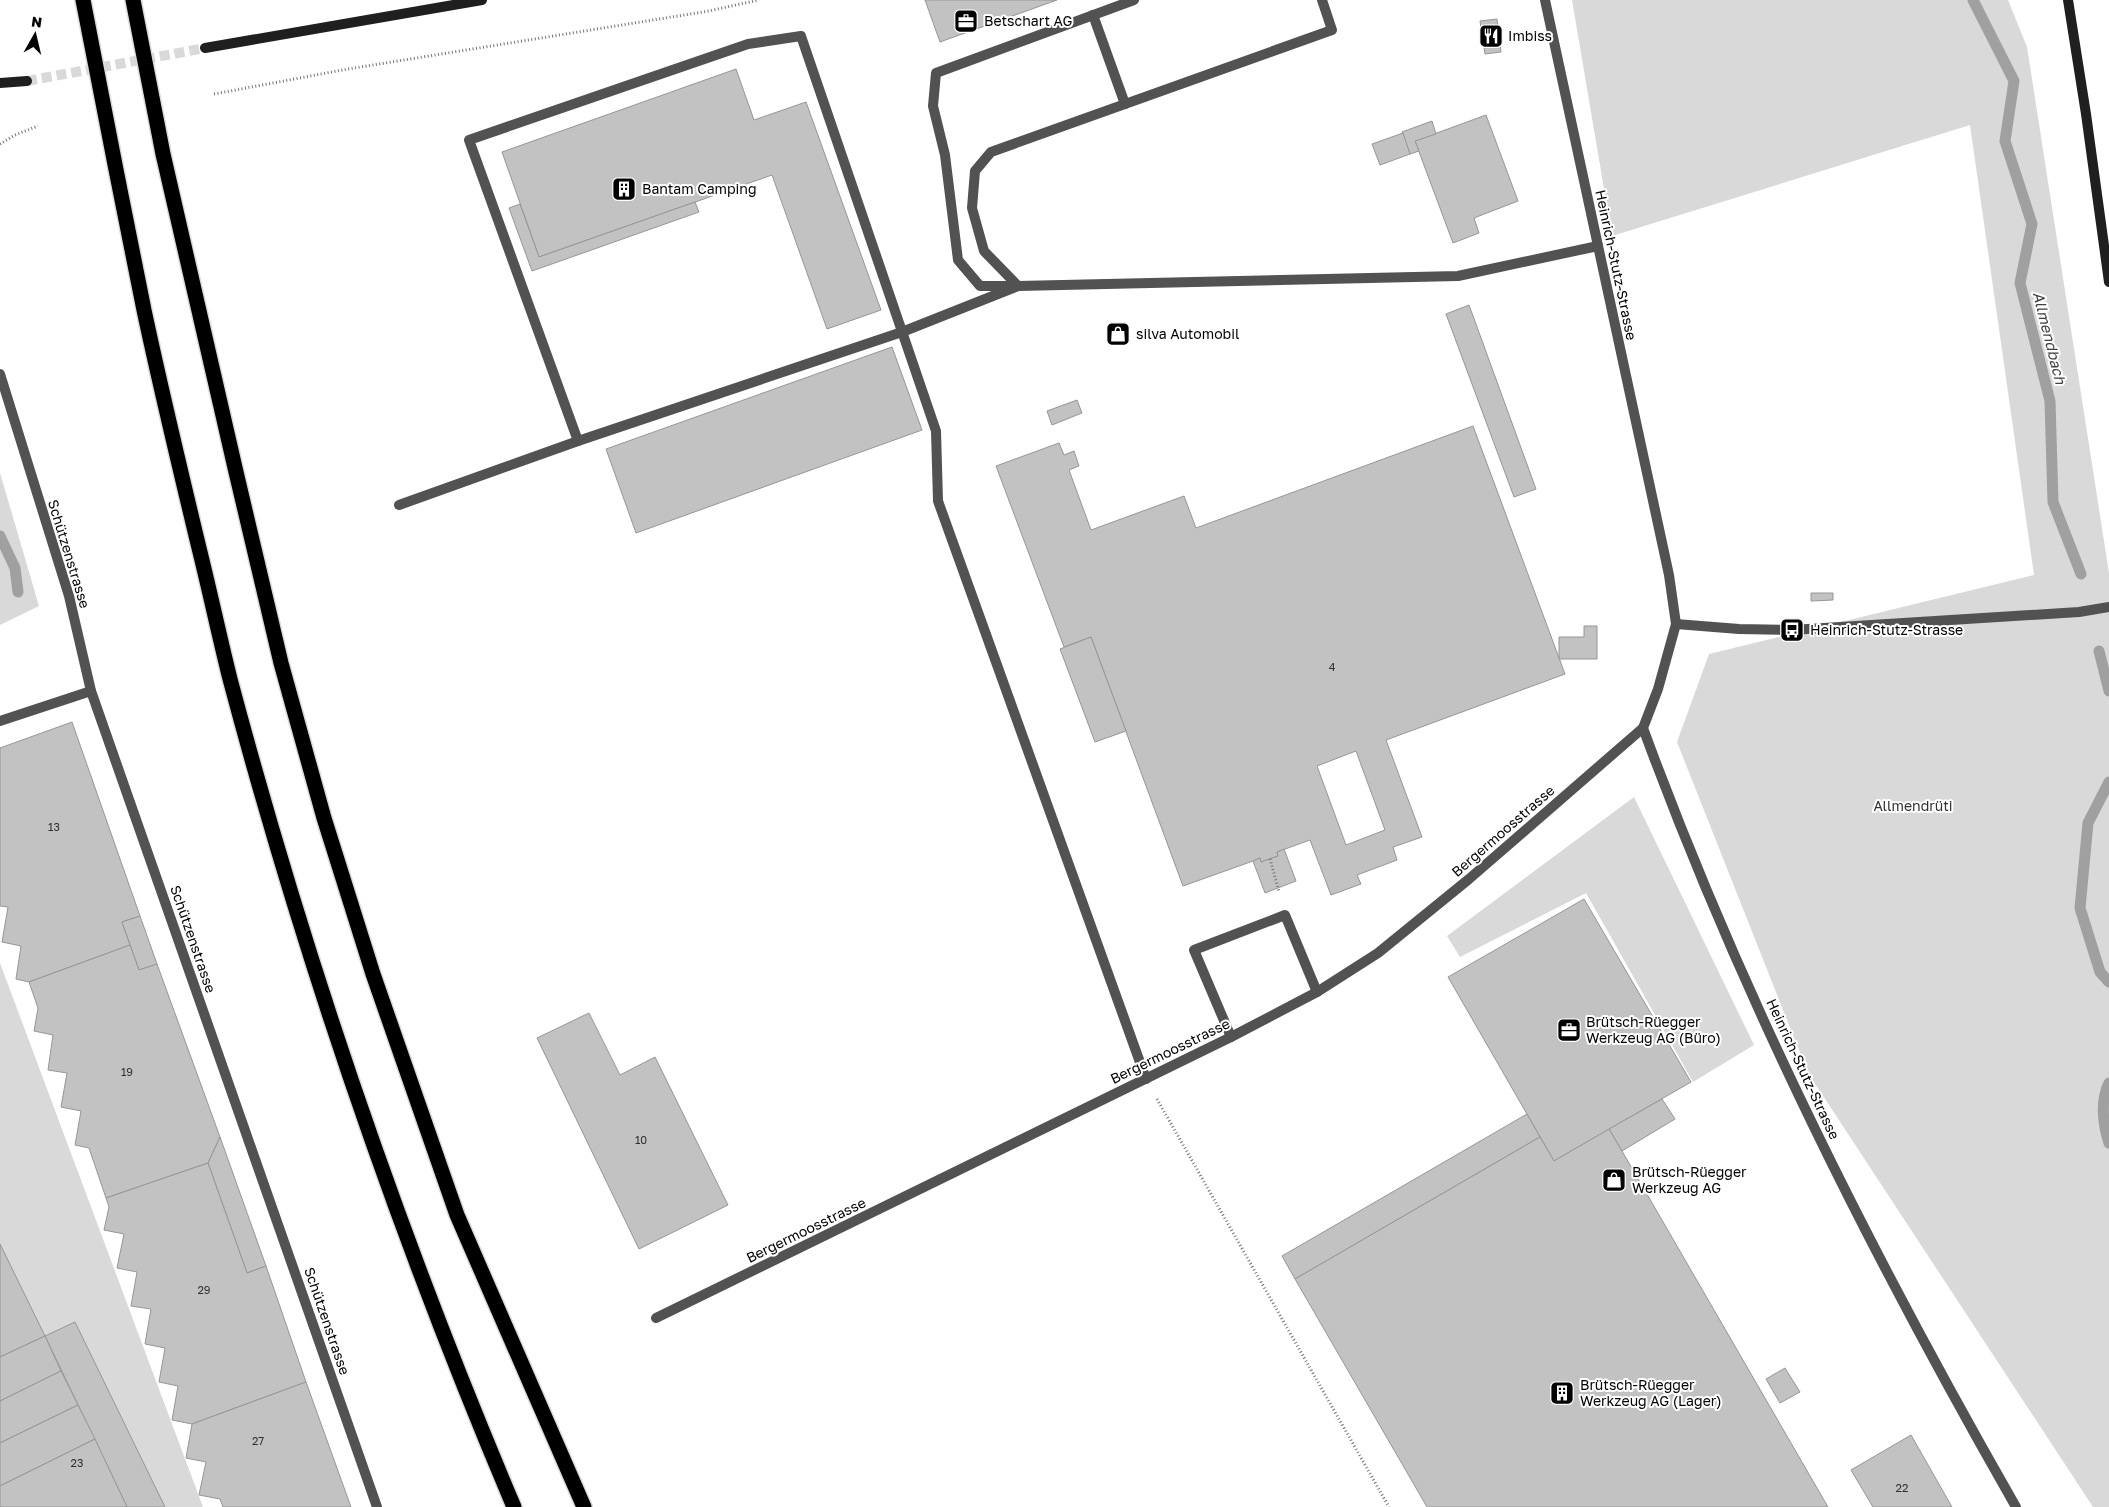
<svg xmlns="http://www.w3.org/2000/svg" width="2109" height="1507" viewBox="0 0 2109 1507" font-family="'Golos Text',sans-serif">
<rect width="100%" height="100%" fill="#fff"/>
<g fill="#d9d9d9">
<path d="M 1572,0 L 2008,0 L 2027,47 L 2109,573 L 2109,1507 L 2093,1507 L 1808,1073 L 1677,742 L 1709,654 L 2034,575 L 1970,125 L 1612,236 Z"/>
<path d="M 0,473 L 39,606 L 0,625 Z"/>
<path d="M 1634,797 L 1754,1045 L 1693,1082 L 1586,893 L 1460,957 L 1447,936 Z"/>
<path d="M 0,963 L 203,1507 L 0,1507 Z"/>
</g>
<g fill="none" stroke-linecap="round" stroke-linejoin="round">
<g stroke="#a0a0a0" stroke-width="11">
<path d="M 1973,0 L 2014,81 L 2005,141 L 2032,224 L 2020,283 L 2050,401 L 2053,502 L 2081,574"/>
<path d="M 0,536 L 15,568 L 18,592"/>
<path d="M 2099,651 L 2109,691"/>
<path d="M 2109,782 L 2088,823 L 2080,908 L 2100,972 L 2109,982"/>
<path d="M 2109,1083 C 2100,1101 2103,1125 2109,1143"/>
</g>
</g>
<g fill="#c2c2c2" stroke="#969696" fill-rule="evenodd">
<path d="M 925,0 L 1057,0 L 940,42 Z"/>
<path d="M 1497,19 L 1501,52 L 1485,54 L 1480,21 Z"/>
<path d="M 736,69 L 754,120 L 806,102 L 881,310 L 827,329 L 772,175 L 539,257 L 502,152 Z"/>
<path d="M 1486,115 L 1518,201 L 1474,218 L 1479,233 L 1453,243 L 1415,141 Z"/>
<path d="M 1432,121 L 1436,134 L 1415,141 L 1419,151 L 1410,154 L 1402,132 Z"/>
<path d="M 1403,133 L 1410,154 L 1380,165 L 1372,144 Z"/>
<path d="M 695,202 L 699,212 L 532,271 L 509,208 L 520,204 L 539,257 Z"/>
<path d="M 1469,305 L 1536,489 L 1514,497 L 1446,314 Z"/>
<path d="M 892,347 L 922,430 L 636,533 L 606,449 Z"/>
<path d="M 1077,400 L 1082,413 L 1052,425 L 1047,411 Z"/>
<path d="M 1473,426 L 1565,674 L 1386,740 L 1422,837 L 1393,847 L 1397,860 L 1357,875 L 1361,884 L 1331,895 L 1310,840 L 1277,852 L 1278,856 L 1261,862 L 1260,858 L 1253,861 L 1183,886 L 1091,637 L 1064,647 L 996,466 L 1059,443 L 1064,455 L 1074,451 L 1079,466 L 1069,470 L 1091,530 L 1184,496 L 1196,528 ZM 1356,751 L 1385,830 L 1346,845 L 1317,766 Z"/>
<path d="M 1811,593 L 1833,593 L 1833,600 L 1811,601 Z"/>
<path d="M 1584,626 L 1597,626 L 1597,659 L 1559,659 L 1559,637 L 1584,637 Z"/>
<path d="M 1091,637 L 1126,731 L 1095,742 L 1060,649 Z"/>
<path d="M 72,722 L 140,916 L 122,922 L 130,945 L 29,982 L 16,979 L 21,946 L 2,942 L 8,907 L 0,906 L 0,748 Z"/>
<path d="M 1284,849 L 1296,881 L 1265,893 L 1253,861 L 1260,858 L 1261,862 L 1278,856 L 1277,852 Z"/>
<path d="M 1584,899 L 1691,1082 L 1554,1161 L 1448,977 Z"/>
<path d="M 140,916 L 157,964 L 139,970 L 122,922 Z"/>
<path d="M 130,945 L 139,970 L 157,964 L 220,1137 L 208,1163 L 106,1198 L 89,1148 L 75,1145 L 81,1111 L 61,1107 L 67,1073 L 48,1070 L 53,1035 L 34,1031 L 38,1008 L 29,982 Z"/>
<path d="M 589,1013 L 620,1075 L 655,1057 L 728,1205 L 639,1249 L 537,1038 Z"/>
<path d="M 1662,1099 L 1675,1119 L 1622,1151 L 1609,1129 Z"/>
<path d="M 1527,1114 L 1540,1137 L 1295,1279 L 1282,1256 Z"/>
<path d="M 1609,1129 L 1622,1151 L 1828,1507 L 1427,1507 L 1295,1279 L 1540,1137 L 1554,1161 Z"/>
<path d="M 220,1137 L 266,1266 L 247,1273 L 208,1163 Z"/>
<path d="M 208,1163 L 247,1273 L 266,1266 L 306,1382 L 192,1424 L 172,1420 L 178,1386 L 159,1382 L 165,1348 L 145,1344 L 151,1309 L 131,1306 L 137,1272 L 117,1268 L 124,1234 L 104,1230 L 109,1207 L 106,1198 Z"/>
<path d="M 0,1244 L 45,1336 L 0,1357 Z"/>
<path d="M 75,1322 L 165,1507 L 127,1507 L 45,1336 Z"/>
<path d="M 45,1336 L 61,1371 L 0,1401 L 0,1357 Z"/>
<path d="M 1785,1368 L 1800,1392 L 1780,1403 L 1766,1379 Z"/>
<path d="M 61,1371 L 78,1405 L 0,1443 L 0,1401 Z"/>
<path d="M 306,1382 L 351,1507 L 223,1507 L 220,1499 L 199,1495 L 206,1462 L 186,1458 L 192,1424 Z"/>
<path d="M 78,1405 L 95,1439 L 0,1486 L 0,1443 Z"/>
<path d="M 1911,1435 L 1952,1507 L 1873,1507 L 1851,1470 Z"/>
<path d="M 95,1439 L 127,1507 L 0,1507 L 0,1486 Z"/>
</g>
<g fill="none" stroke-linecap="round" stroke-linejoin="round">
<path stroke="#d9d9d9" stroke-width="10" stroke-dasharray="10 5" stroke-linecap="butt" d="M 27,81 L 205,48"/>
<g stroke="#dbdbdb" stroke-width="18">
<g id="motorway">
<path d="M 83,0 C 103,103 123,207 144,310 C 161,390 180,469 199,548 C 210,592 219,635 230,679 C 305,961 400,1238 514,1507"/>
<path d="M 133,0 L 163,154 L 236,472 L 281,663 L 324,818 L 373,974 L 457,1215 L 584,1507"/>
</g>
</g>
<g stroke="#747474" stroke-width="3" stroke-dasharray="1 2.5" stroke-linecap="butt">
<path d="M 214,94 L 348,69 L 709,11 L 759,0"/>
<path d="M 0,144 L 15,135 L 38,126"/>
<path d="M 1270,859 L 1279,892"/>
<path d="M 1157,1099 L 1389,1507"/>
</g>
<g stroke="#525252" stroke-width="10">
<path d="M 1093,15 L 1125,104"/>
<path d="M 1012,286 L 980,286 L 958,260 L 945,155 L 933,106 L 936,73 L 1134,0"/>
<path d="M 1018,286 L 984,251 L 972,208 L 975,171 L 991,152 L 1332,30 L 1322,0"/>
<path d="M 578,441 L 902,332 L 1018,286 L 1458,276 L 1598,246"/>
<path d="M 399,505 L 578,441 L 469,140 L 748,44 L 801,36 L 936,431 L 938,501 L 1146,1079"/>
<path d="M 1676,624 L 1739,629 L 1792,630 L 2079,612 L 2109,607"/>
<path d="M 0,721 L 91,691"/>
<path d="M 1231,1037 L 1194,950 L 1285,915 L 1317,992"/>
</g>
<g stroke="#525252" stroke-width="10">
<path d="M 1545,0 L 1669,575 L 1676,624 L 1658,689 L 1643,728 C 1742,998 1873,1257 2016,1507"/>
<path d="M 0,374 L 69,596 L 91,691 L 377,1507"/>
<path d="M 656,1318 L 1231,1037 L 1317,992 L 1378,953 L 1469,879 L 1643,728"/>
</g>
<g stroke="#1f1f1f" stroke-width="10">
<path d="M 2068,0 L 2086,114 L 2109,282"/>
<path d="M 205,48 L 482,0"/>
<path d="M 0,83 L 27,81"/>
</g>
<use href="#motorway" stroke="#000" stroke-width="15"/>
</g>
<defs>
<g id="office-square" transform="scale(1.25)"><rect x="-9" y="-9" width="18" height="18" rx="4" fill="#000" stroke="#fff"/><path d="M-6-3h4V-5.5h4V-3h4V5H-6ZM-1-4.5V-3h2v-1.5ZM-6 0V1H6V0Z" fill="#fff"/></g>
<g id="restaurant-square" transform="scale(1.25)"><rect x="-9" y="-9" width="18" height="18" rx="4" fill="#000" stroke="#fff"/><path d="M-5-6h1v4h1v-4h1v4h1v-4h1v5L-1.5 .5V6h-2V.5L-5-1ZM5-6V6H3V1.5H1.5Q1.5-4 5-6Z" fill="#fff"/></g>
<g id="building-square" transform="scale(1.25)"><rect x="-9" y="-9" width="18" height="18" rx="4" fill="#000" stroke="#fff"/><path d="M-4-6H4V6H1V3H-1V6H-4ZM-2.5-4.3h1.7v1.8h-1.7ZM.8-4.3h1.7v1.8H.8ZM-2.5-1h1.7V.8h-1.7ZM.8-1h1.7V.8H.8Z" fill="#fff"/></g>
<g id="shop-square" transform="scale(1.25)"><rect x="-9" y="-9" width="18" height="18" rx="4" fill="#000" stroke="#fff"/><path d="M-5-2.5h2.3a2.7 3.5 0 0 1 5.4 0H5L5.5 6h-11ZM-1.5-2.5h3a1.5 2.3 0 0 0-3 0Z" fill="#fff"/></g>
<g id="bus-square" transform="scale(1.25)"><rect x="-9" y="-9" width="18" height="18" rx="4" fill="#000" stroke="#fff"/><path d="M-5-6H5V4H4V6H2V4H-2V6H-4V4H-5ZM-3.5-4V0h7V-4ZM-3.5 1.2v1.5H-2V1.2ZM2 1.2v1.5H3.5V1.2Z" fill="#fff"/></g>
</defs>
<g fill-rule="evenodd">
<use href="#office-square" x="966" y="21"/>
<use href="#restaurant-square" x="1491" y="36"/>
<use href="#building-square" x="624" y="189"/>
<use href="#shop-square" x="1118" y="334"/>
<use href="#bus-square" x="1792" y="630"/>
<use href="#office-square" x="1569" y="1030"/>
<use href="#shop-square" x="1614" y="1180"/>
<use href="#building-square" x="1562" y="1393"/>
</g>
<g text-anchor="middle" stroke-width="4" stroke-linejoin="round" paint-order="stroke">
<g font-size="11" fill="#303030">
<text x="1332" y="671">4</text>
<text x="54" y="831">13</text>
<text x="127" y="1076">19</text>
<text x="641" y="1144">10</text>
<text x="204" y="1294">29</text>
<text x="258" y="1445">27</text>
<text x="77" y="1467">23</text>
<text x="1902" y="1492">22</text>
</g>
<g font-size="14" fill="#000" stroke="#fff" text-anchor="start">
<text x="984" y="26">Betschart AG</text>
<text x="1508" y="41">Imbiss</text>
<text x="642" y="194">Bantam Camping</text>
<text x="1136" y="339">silva Automobil</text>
<text x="1810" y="635">Heinrich-Stutz-Strasse</text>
<text x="1586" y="1027">Brütsch-Rüegger<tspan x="1586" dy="16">Werkzeug AG (Büro)</tspan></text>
<text x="1632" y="1177">Brütsch-Rüegger<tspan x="1632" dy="16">Werkzeug AG</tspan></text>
<text x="1580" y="1390">Brütsch-Rüegger<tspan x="1580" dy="16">Werkzeug AG (Lager)</tspan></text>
</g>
<g font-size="14" fill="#000" stroke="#fff">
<text transform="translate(1616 265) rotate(78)" y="5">Heinrich-Stutz-Strasse</text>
<text transform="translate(69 554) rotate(73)" y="5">Schützenstrasse</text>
<text transform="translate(1503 831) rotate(-41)" y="5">Bergermoosstrasse</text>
<text transform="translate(193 939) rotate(71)" y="5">Schützenstrasse</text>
<text transform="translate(1170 1051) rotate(-26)" y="5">Bergermoosstrasse</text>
<text transform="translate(1803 1069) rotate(65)" y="5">Heinrich-Stutz-Strasse</text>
<text transform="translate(806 1230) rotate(-26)" y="5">Bergermoosstrasse</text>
<text transform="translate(327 1321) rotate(71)" y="5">Schützenstrasse</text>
</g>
<g font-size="14" fill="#303030" stroke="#fff">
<text x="1913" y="811">Allmendrüti</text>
</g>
<g font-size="15" font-style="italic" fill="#414141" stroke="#fff">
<text transform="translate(2049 338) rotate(76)" y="5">Allmendbach</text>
</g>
</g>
<g transform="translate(35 35) rotate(8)" stroke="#ffffff" stroke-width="4" paint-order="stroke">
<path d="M0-4L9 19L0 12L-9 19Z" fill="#000000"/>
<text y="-8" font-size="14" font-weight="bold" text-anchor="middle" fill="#000000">N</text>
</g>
</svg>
